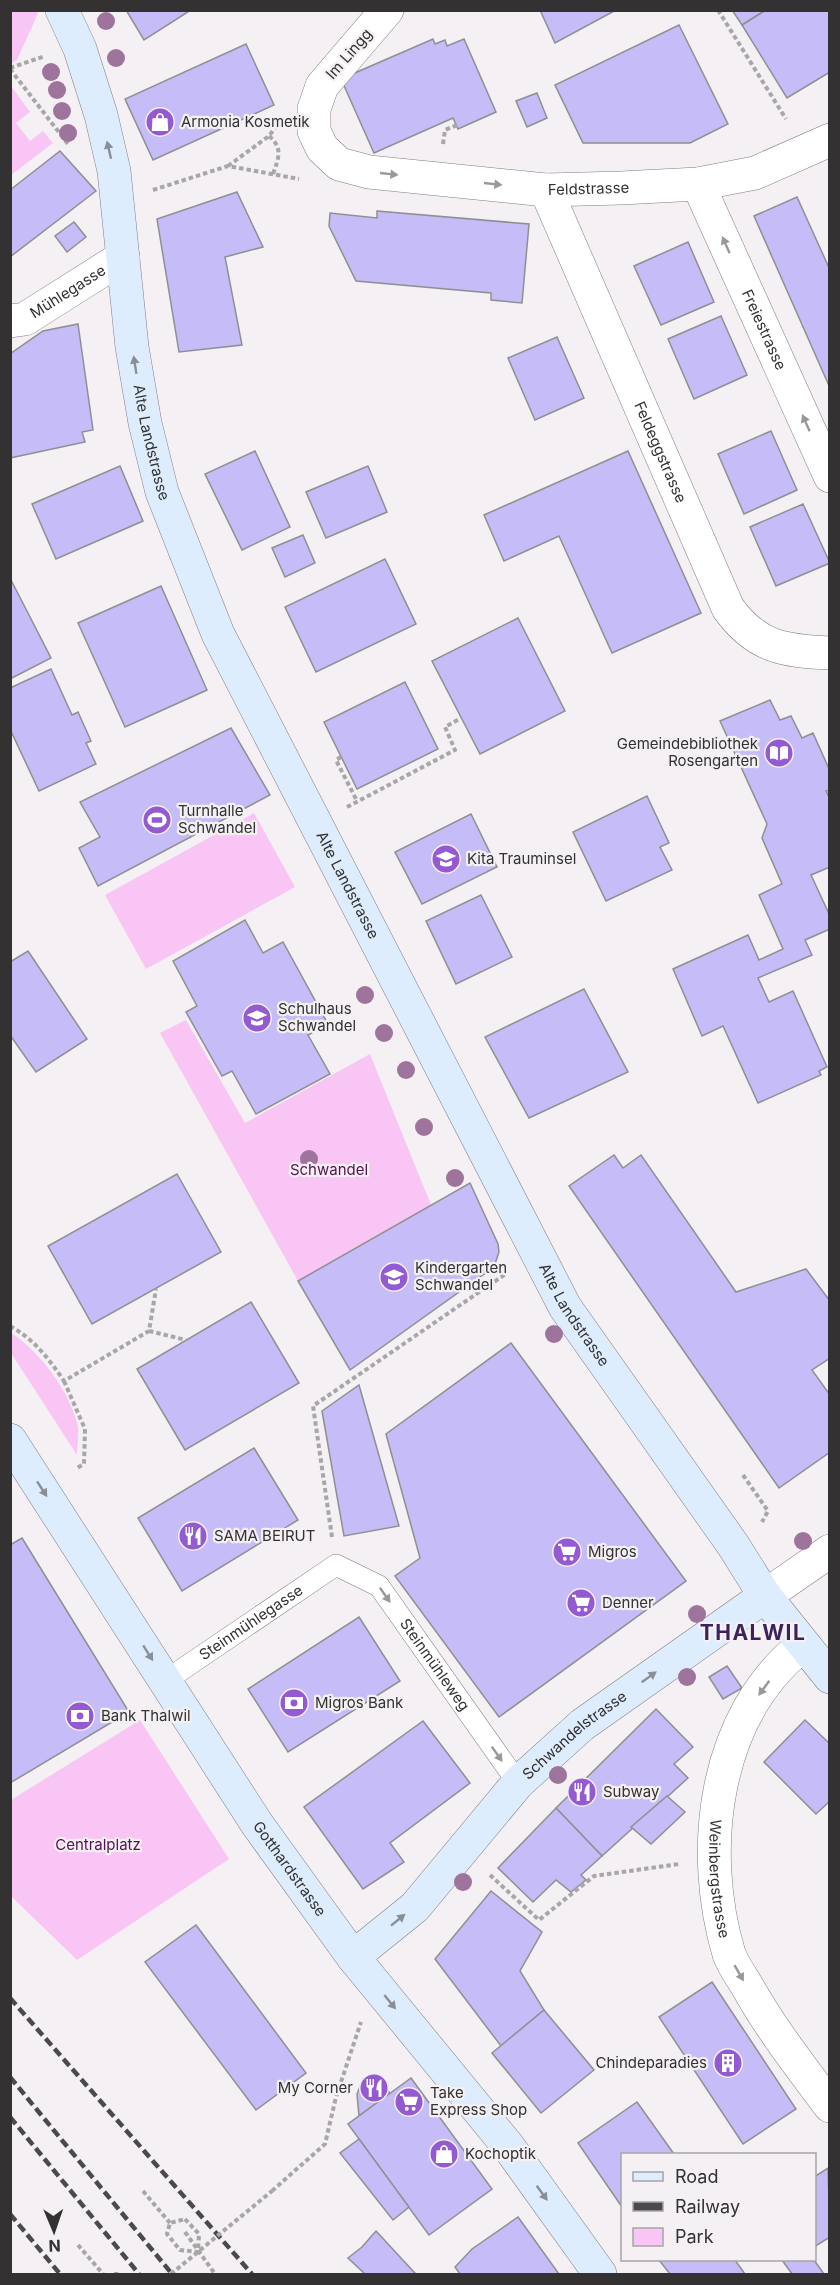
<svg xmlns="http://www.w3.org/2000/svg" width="840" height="2285" viewBox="0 0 840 2285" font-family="Inter,sans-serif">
<rect width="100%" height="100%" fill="#f4f0f3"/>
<g fill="#f9c5f4">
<path d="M 11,10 L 37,11 L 38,13 L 17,60 L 11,63 Z"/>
<path d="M 11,86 L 30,112 L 16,123 L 30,141 L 43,131 L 53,143 L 11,175 Z"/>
<path d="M 254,813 L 295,887 L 146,969 L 105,895 Z"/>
<path d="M 186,1020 L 245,1123 L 370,1054 L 431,1205 L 298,1281 L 160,1033 Z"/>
<path d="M 10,1332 C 40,1352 70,1391 78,1427 C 79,1435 77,1446 77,1455 L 11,1353 Z"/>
<path d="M 140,1720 L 229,1859 L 77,1960 L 11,1896 L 11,1800 Z"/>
</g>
<g fill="#c6bcf7" stroke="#8f8f93" stroke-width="1.5">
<path d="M 126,10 L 191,10 L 144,40 Z"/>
<path d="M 540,10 L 616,10 L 555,43 Z"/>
<path d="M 732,10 L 766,10 L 742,25 Z"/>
<path d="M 766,10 L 830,10 L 830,72 L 787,98 L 742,25 Z"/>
<path d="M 679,25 L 728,124 L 690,143 L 583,143 L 555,85 Z"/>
<path d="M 433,39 L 435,44 L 445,40 L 447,46 L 464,39 L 496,112 L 458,129 L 453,118 L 374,153 L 341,79 Z"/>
<path d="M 246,44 L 274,105 L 153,160 L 125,99 Z"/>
<path d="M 537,93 L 547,118 L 527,127 L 516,101 Z"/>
<path d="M 60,151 L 96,191 L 10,257 L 10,190 Z"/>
<path d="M 237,192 L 263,247 L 225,257 L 242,345 L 179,352 L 157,219 Z"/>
<path d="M 797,197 L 830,270 L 830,388 L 754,216 Z"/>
<path d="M 377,211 L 529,224 L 522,303 L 491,300 L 491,293 L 356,281 L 329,226 L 330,213 L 377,218 Z"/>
<path d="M 74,222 L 86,237 L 67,252 L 55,236 Z"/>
<path d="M 688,242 L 714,302 L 661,325 L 634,266 Z"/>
<path d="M 721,316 L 747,375 L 694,399 L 668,339 Z"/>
<path d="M 78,324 L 93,430 L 82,432 L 85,442 L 10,458 L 10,354 L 43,331 Z"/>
<path d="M 557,337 L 584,398 L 535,420 L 508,358 Z"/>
<path d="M 771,431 L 797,490 L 744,514 L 718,454 Z"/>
<path d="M 255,451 L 290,527 L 242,550 L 205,474 Z"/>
<path d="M 628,451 L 701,613 L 612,653 L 559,536 L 504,561 L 484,515 Z"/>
<path d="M 120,466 L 143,521 L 56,559 L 32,504 Z"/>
<path d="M 368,466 L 387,512 L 326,538 L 306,492 Z"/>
<path d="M 803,504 L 830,563 L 776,586 L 750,527 Z"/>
<path d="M 303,535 L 315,563 L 285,577 L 272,548 Z"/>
<path d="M 385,559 L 416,624 L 316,672 L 285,607 Z"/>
<path d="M 10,578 L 51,658 L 10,679 Z"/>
<path d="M 161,586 L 207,690 L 125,727 L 78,623 Z"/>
<path d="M 518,618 L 565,711 L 480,754 L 432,661 Z"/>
<path d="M 51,669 L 72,715 L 78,712 L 91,741 L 86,743 L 96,764 L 39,791 L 10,729 L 10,688 Z"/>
<path d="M 405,682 L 438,749 L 357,789 L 324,722 Z"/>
<path d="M 770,700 L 780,720 L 791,716 L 802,738 L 813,733 L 830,771 L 830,790 L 826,791 L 830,799 L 830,867 L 811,875 L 830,916 L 830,929 L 805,940 L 812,955 L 758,978 L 769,1002 L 793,991 L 827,1067 L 819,1071 L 821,1075 L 758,1103 L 723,1026 L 702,1036 L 673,969 L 748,935 L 759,960 L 783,949 L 759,895 L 782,884 L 762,838 L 767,824 L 720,721 Z"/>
<path d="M 231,728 L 270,795 L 98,886 L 79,848 L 100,837 L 80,802 Z"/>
<path d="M 647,796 L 669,843 L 660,847 L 672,870 L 606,901 L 573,832 Z"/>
<path d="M 471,814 L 497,867 L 422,904 L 395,852 Z"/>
<path d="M 481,895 L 512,957 L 456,984 L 426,921 Z"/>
<path d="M 245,920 L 263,953 L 283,942 L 328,1024 L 308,1035 L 330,1074 L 256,1114 L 232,1071 L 222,1076 L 186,1012 L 197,1006 L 173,961 Z"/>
<path d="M 28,951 L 87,1039 L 36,1072 L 10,1035 L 10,962 Z"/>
<path d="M 584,989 L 628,1072 L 529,1118 L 485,1037 Z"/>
<path d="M 614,1155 L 623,1168 L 641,1155 L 736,1292 L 806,1269 L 830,1301 L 830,1358 L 812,1370 L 830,1395 L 830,1452 L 779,1488 L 569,1186 Z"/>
<path d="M 177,1174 L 221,1252 L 92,1324 L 48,1246 Z"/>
<path d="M 470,1183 L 498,1244 L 499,1252 L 494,1267 L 350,1370 L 298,1281 Z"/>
<path d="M 251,1302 L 299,1383 L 185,1450 L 137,1369 Z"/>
<path d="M 511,1343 L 686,1581 L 499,1717 L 395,1576 L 420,1558 L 386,1434 Z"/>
<path d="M 359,1385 L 399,1526 L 344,1536 L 322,1411 Z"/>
<path d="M 254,1448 L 298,1520 L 182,1591 L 138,1518 Z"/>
<path d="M 22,1538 L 129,1712 L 10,1783 L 10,1545 Z"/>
<path d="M 359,1617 L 400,1681 L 288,1752 L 248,1689 Z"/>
<path d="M 727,1666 L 742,1688 L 723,1699 L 709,1677 Z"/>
<path d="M 656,1709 L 693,1747 L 674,1764 L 688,1778 L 602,1856 L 556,1808 Z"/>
<path d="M 805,1720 L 830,1744 L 830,1801 L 816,1814 L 764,1762 Z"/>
<path d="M 423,1721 L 470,1783 L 390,1843 L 404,1862 L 363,1889 L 304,1807 Z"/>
<path d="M 667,1796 L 685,1812 L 651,1844 L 631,1827 Z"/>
<path d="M 556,1808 L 602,1856 L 581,1875 L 586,1880 L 571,1892 L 556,1880 L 533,1902 L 498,1868 Z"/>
<path d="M 491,1891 L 542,1932 L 520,1971 L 544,2010 L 501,2046 L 435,1959 Z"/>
<path d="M 196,1925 L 306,2073 L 256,2110 L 145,1962 Z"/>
<path d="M 712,1982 L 796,2109 L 743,2144 L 659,2017 Z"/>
<path d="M 544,2010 L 594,2070 L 541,2113 L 492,2053 Z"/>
<path d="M 370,2075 L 379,2080 L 390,2093 L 359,2116 L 357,2094 L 363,2079 Z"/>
<path d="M 411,2078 L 492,2189 L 429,2235 L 348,2124 Z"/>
<path d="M 637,2102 L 674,2154 L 622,2154 L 622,2207 L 578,2143 Z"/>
<path d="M 359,2139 L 409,2207 L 393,2220 L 340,2153 Z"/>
<path d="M 828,2168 L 830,2237 L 814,2247 L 814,2177 Z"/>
<path d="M 518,2217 L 559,2274 L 460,2274 L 455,2267 L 472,2249 Z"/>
<path d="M 376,2231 L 413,2271 L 416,2274 L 365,2274 L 348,2258 L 362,2247 Z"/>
<path d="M 659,2260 L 735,2260 L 745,2274 L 670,2274 Z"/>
<path d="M 782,2260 L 814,2260 L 824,2274 L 792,2274 Z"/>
</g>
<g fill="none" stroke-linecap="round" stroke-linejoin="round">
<g stroke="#817d80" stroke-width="22">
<g id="lane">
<path id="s1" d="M 165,1681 L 336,1565 L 379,1586 L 518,1783"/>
</g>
</g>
<g stroke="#817d80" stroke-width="34">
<g id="street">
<path id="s2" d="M 387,10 L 322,86 L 314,109 L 314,131 L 322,148 L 339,164 L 369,172 L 546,190 L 621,188 L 698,184 L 755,173 L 830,140"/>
<path id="s3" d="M 698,184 L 830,476"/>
<path id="s4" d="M 546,190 L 728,608 C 756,647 783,651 830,653"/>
<path id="s5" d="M 10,321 L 25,319 L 123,257"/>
<path d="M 765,1596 L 830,1551"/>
<path id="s6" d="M 803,1645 C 713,1716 698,1850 729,1954 C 733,1965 741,1976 747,1986 C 771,2029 801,2067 830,2106"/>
</g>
</g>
<g stroke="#817d80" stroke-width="34">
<g id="secondary">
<path id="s7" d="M 62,10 L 80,49 L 101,115 L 114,171 L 132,347 L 145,423 L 162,492 L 218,634 L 565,1307 L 733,1545 L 765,1596 L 830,1677"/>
<path id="s8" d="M 10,1440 L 257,1824 L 353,1957 L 508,2146 L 600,2274"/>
<path id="s9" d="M 353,1957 L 415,1907 L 518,1783 L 582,1725 L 765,1596"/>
</g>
</g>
<g stroke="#a9a6a8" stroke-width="4" stroke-dasharray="4.5 3" stroke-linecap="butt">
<path d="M 718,10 L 786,119"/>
<path d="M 10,68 L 45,56"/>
<path d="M 10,69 L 68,144"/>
<path d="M 269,136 C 283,148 279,157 273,174"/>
<path d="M 443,144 L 445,130 L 457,125"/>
<path d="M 228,166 L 269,136 L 277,125"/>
<path d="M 153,190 L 228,166 L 299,179"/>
<path d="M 341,757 L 336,760 L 357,801"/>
<path d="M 347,807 L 455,750 L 445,727 L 461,718"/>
<path d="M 10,1326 C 34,1339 49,1359 64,1381 L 149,1331 L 156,1289"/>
<path d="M 149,1331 L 186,1340"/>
<path d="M 64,1381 L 85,1429 L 84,1464 L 77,1468"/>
<path d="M 743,1475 L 768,1511 L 762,1522"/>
<path d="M 332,1537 L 313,1406 L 507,1273"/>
<path d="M 490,1875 L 539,1920 L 594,1876 L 679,1864"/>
<path d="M 143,2191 L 170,2223"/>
<path d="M 272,2191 L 325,2144 L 336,2097 L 361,2022"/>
<path d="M 185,2219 L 199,2234 L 198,2252 L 180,2250 L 167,2234 L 170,2223 Z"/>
<path d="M 185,2232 L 215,2274"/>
<path d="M 78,2245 L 103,2274"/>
<path d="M 114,2274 L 119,2274"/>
</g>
<use href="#lane" stroke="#fff" stroke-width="21"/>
<use href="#street" stroke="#fff" stroke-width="33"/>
<use href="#secondary" stroke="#deedfd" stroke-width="33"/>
<g stroke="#4b494a" stroke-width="4.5" stroke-dasharray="9 4.5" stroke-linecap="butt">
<path d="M 10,1998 L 252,2274"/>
<path d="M 10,2077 L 172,2274"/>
<path d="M 10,2117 L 139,2274"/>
<path d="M 10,2214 L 60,2274"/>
</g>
<path stroke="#a9a6a8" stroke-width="4" stroke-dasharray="4.5 3" stroke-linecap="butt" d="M 171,2274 L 272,2191"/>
</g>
<g fill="#9e749c">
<circle cx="106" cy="21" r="9"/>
<circle cx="116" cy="58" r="9"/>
<circle cx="51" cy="72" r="9"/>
<circle cx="57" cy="90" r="9"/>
<circle cx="62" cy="111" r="9"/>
<circle cx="68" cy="133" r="9"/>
<circle cx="365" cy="995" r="9"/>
<circle cx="384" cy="1033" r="9"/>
<circle cx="406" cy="1070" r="9"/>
<circle cx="424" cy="1127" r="9"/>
<circle cx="309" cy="1159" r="9"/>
<circle cx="455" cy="1178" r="9"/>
<circle cx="554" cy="1334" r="9"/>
<circle cx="803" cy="1541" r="9"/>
<circle cx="697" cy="1614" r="9"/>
<circle cx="687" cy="1677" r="9"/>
<circle cx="558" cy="1775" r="9"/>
<circle cx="463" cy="1882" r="9"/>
</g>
<defs><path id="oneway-solid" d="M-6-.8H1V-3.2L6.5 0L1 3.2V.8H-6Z" transform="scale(1.5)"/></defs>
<g fill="#888f98">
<use href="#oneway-solid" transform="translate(109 150) rotate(-103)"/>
<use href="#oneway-solid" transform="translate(135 365) rotate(-99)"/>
<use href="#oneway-solid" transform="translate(42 1489) rotate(57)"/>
<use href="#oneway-solid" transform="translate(148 1653) rotate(58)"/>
<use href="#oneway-solid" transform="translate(649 1677) rotate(-36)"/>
<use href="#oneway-solid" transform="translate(398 1920) rotate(-39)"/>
<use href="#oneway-solid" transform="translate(390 2002) rotate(51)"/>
<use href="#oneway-solid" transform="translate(542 2193) rotate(54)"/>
</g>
<g fill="#999898">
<use href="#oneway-solid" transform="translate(389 174) rotate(6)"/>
<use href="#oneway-solid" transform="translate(493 184) rotate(6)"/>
<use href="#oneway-solid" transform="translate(726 245) rotate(-114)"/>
<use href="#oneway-solid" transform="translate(806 423) rotate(-114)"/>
<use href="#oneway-solid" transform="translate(385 1595) rotate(55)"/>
<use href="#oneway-solid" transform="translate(764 1688) rotate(126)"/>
<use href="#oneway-solid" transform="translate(497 1754) rotate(55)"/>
<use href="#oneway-solid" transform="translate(739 1973) rotate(60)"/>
</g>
<defs>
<g id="shop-disc" transform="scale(1.5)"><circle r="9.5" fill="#935ad2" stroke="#f4f0f3"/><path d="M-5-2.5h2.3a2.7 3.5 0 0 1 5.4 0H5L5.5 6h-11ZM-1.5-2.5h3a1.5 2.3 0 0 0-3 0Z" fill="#fff"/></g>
<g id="library-disc" transform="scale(1.5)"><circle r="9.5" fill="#935ad2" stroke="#f4f0f3"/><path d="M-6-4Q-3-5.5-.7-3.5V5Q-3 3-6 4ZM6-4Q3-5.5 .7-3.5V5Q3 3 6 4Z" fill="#fff"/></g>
<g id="stadium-disc" transform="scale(1.5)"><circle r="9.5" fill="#935ad2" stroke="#f4f0f3"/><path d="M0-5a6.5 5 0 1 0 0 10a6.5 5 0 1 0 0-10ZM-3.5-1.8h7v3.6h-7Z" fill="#fff"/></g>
<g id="school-disc" transform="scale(1.5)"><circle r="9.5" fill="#935ad2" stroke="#f4f0f3"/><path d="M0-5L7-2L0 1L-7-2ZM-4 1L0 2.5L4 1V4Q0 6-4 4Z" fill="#fff"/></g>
<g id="restaurant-disc" transform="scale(1.5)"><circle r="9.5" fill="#935ad2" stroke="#f4f0f3"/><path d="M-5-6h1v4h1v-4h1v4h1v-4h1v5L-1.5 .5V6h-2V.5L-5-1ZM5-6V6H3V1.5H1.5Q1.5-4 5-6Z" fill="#fff"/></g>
<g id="supermarket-disc" transform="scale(1.5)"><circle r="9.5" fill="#935ad2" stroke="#f4f0f3"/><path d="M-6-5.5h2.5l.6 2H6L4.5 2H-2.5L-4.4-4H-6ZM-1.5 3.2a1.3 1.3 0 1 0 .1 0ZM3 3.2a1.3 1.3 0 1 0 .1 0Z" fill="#fff"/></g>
<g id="bank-disc" transform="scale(1.5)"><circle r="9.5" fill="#935ad2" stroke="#f4f0f3"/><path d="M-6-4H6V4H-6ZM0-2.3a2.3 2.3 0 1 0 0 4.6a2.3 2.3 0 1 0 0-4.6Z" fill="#fff"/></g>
<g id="building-disc" transform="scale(1.5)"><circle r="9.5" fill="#935ad2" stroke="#f4f0f3"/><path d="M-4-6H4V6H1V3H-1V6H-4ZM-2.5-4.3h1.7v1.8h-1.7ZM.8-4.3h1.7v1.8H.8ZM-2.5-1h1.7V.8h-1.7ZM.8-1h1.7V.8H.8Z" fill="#fff"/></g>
</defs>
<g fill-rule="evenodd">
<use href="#shop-disc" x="160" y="122"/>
<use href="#library-disc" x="779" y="753"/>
<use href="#stadium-disc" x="157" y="820"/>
<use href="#school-disc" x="446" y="859"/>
<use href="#school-disc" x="257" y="1018"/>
<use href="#school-disc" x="394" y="1277"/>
<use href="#restaurant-disc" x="193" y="1536"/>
<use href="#supermarket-disc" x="567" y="1552"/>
<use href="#supermarket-disc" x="581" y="1603"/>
<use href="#bank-disc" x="294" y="1703"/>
<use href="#bank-disc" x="80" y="1716"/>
<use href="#restaurant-disc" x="582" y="1792"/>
<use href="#building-disc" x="728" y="2063"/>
<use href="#restaurant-disc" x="374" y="2088"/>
<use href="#supermarket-disc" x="409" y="2102"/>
<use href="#shop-disc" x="444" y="2154"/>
</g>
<g text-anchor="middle" stroke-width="4.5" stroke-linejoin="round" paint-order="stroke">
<g font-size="15" fill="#333132" stroke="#f4f0f3">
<text transform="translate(349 54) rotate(-49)" y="5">Im Lingg</text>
<text dy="5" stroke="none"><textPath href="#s2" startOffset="440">Feldstrasse</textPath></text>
<text dy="5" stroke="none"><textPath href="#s5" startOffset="66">Mühlegasse</textPath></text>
<text dy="5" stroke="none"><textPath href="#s3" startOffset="160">Freiestrasse</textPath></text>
<text dy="5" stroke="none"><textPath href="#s7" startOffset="444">Alte Landstrasse</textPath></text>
<text dy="5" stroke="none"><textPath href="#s4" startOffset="286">Feldeggstrasse</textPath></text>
<text dy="5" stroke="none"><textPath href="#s7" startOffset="930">Alte Landstrasse</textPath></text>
<text dy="5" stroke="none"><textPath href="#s7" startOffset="1416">Alte Landstrasse</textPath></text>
<text dy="5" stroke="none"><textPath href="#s1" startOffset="104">Steinmühlegasse</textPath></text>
<text dy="5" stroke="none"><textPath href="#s1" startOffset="351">Steinmühleweg</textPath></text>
<text dy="5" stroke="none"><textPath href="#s9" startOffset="315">Schwandelstrasse</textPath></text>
<text dy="5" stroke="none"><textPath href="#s8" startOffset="512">Gotthardstrasse</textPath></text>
<text dy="5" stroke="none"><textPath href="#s6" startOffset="260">Weinbergstrasse</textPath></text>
</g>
<g font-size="15" fill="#333132" stroke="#f4f0f3" text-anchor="start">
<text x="181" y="127">Armonia Kosmetik</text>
<text x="758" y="749" text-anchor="end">Gemeindebibliothek<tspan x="758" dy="17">Rosengarten</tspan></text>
<text x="178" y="816">Turnhalle<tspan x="178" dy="17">Schwandel</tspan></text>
<text x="467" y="864">Kita Trauminsel</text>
<text x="278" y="1014">Schulhaus<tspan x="278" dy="17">Schwandel</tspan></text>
<text x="415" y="1273">Kindergarten<tspan x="415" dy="17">Schwandel</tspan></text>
<text x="214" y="1541">SAMA BEIRUT</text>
<text x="588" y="1557">Migros</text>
<text x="602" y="1608">Denner</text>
<text x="315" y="1708">Migros Bank</text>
<text x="101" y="1721">Bank Thalwil</text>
<text x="603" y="1797">Subway</text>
<text x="707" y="2068" text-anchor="end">Chindeparadies</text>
<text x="353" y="2093" text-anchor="end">My Corner</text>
<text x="430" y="2098">Take<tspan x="430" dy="17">Express Shop</tspan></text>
<text x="465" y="2159">Kochoptik</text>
</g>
<g font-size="15" fill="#570f54" stroke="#f4f0f3">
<text x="329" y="1175">Schwandel</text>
<text x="98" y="1850">Centralplatz</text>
</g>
<g font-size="21" font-weight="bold" letter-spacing="1.5" fill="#3d215b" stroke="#f4f0f3">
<text x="753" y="1640">THALWIL</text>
</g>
</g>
<rect width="840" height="2285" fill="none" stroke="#333132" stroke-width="24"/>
<rect x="621" y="2153" width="195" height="108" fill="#f4f0f3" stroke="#a7a4a6" stroke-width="1.5"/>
<rect x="633" y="2172" width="30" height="9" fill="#deedfd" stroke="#a7a4a6" stroke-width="1.5"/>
<text x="675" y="2183" font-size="18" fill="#333132">Road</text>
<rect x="633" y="2202" width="30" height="9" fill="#4b494a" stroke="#a7a4a6" stroke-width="1.5"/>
<text x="675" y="2213" font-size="18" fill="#333132">Railway</text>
<rect x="633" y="2228" width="30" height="18" fill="#f9c5f4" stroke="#a7a4a6" stroke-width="1.5"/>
<text x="675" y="2243" font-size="18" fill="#333132">Park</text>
<g transform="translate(54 2231) rotate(178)" stroke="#f4f0f3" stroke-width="4.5" paint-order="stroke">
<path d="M0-4.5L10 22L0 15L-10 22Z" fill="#333132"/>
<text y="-9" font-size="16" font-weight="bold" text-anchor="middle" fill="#333132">N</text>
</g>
</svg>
